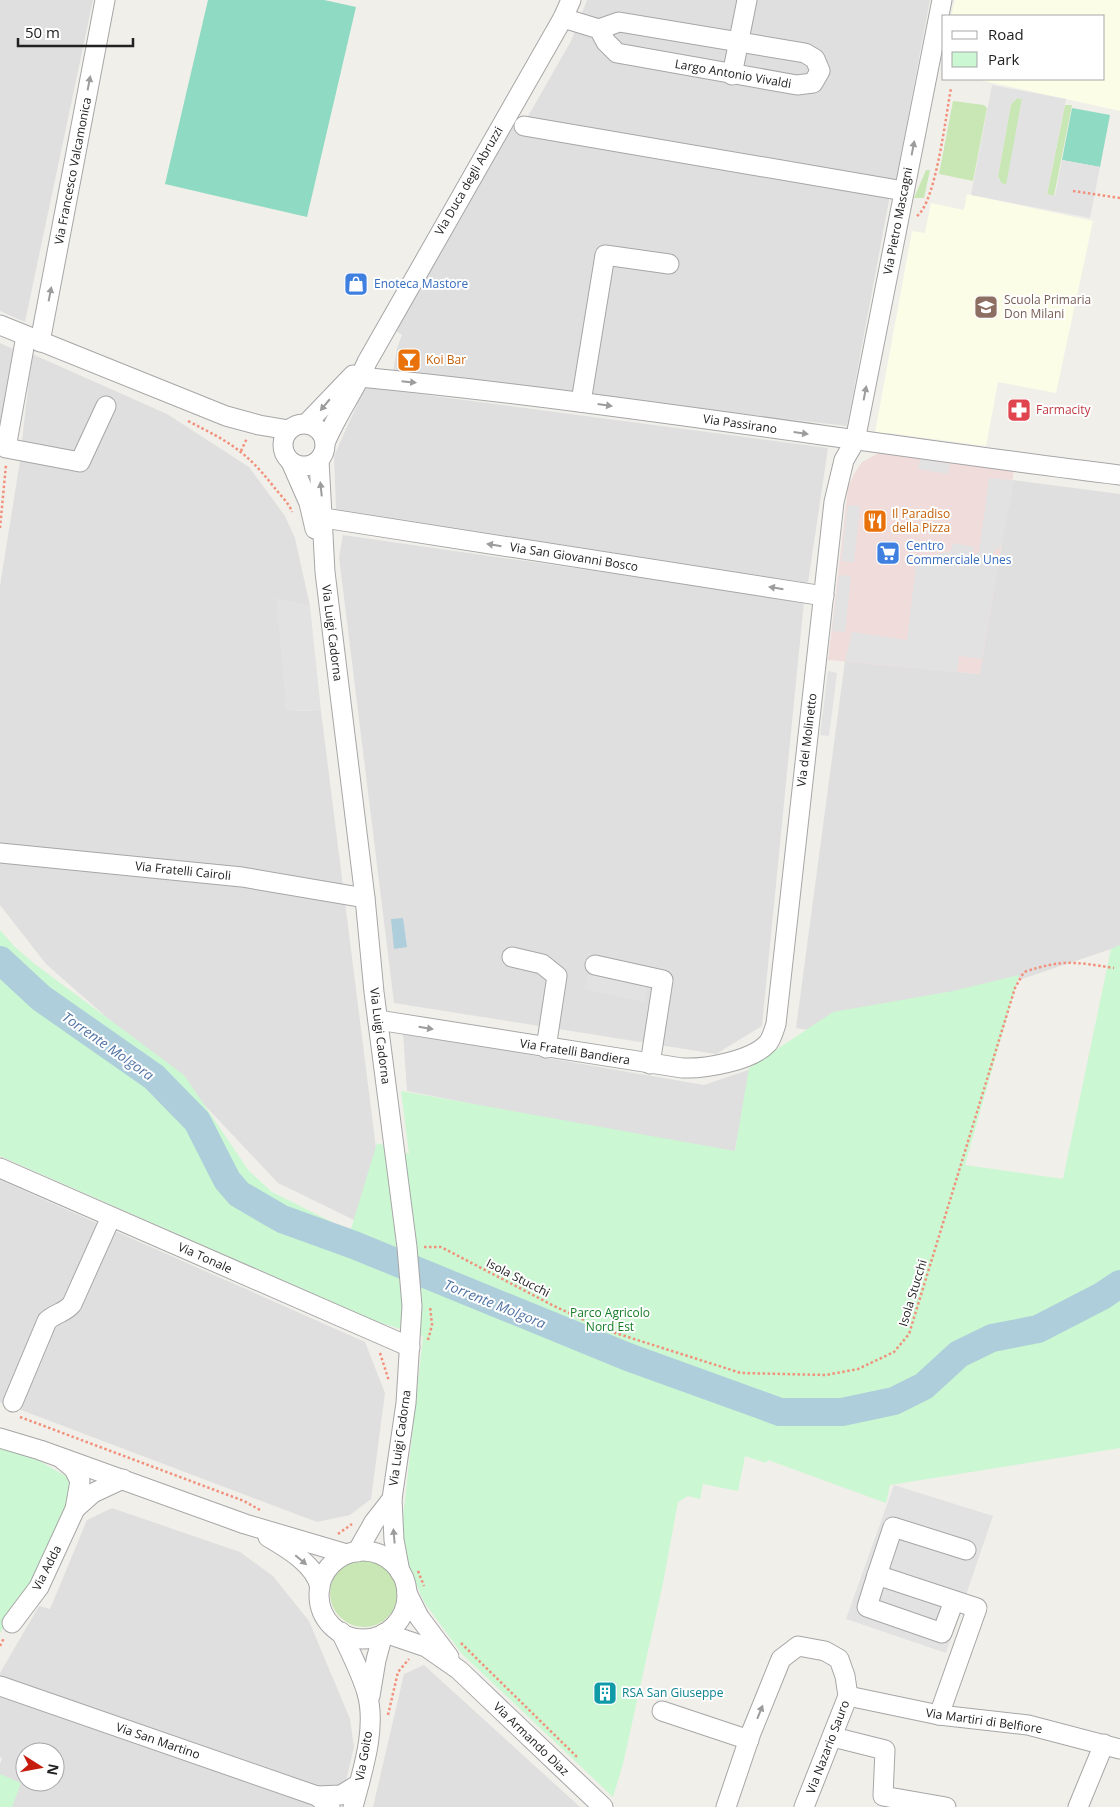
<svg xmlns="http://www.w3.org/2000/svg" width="1120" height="1807" viewBox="0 0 1120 1807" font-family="'Open Sans',sans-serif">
<rect width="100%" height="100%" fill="#f1efea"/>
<g fill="#e0dfdf" fill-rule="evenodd">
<path d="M 0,0 L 93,0 L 25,322 L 0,311 Z"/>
<path d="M 587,0 L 930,0 L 895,186 L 523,125 L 571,41 Z"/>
<path d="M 503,126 L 890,195 L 847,426 L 393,372 L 397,348 L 402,335 L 396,331 Z"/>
<path d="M 0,343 L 13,349 L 0,448 Z"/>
<path d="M 32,354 L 167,414 L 249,467 L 285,516 L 295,538 L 310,606 L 277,599 L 287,710 L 321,711 L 387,1236 L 278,1183 L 195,1095 L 46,964 L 0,905 L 0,586 L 19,467 Z"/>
<path d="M 365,387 L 828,448 L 808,583 L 336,509 L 334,456 Z"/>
<path d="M 1013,480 L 1120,494 L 1120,946 L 980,993 L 965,1055 L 796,1028 L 845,661 L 979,674 Z"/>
<path d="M 343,535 L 804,601 L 762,1026 L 716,1054 L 394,1003 L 339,557 Z"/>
<path d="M 403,1033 L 704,1085 L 751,1069 L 734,1155 L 407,1091 Z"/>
<path d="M 0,1180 L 365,1342 L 385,1393 L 371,1499 L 350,1515 L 317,1522 L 0,1402 Z"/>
<path d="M 112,1508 L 240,1552 L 273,1576 L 309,1621 L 350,1719 L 354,1747 L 340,1807 L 0,1807 L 0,1764 L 2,1758 L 0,1757 L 0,1673 L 39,1606 L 50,1609 L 87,1520 ZM 25,1752 L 55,1752 L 55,1782 L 25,1782 Z"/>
<path d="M 424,1665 L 580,1807 L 373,1807 L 404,1674 Z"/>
</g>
<path fill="#f0dddb" d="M 879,453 L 1014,471 L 980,674 L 828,660 L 848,488 L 854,474 L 862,462 Z"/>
<g fill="#fcfde7">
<path d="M 955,0 L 1120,0 L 1120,111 L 975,79 L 1104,79 L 1104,16 L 951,16 Z"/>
<path d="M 967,194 L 1093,221 L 1056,393 L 998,382 L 986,446 L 889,433 L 875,433 L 912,231 L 925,233 L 931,203 L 964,210 Z"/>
</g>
<g fill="#c9e7b4">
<path d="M 1017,98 L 1022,99 L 1007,185 L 1001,183 L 998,176 L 1011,104 Z"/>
<path d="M 953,101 L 984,105 L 987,108 L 973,181 L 939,174 Z"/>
<path d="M 1065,105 L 1072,105 L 1054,196 L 1047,195 Z"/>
<path d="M 926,170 L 930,170 L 924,198 L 914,198 Z"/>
<circle cx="364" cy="1593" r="34"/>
</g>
<g fill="#cbf7d2">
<path d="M 0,930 L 15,947 L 36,965 L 184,1075 L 249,1171 L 272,1192 L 342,1227 L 351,1229 L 377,1143 L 409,1154 L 401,1091 L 735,1151 L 749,1068 L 833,1012 L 953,991 L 1019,975 L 965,1165 L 1063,1179 L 1111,949 L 1120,945 L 1120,1448 L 890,1485 L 886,1503 L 768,1460 L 766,1463 L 745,1456 L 738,1491 L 703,1484 L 700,1499 L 688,1496 L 678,1502 L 663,1583 L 623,1764 L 613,1797 L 462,1654 L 424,1602 L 410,1570 L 402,1527 L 423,1336 L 378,1322 L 0,1156 Z"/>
<path d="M 0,1449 L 31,1456 L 74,1481 L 57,1545 L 0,1633 Z"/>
<path d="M 0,1774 L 21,1783 L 12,1807 L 0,1807 Z"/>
</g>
<g fill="#8edac2">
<path d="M 208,0 L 324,0 L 356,7 L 307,217 L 165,184 Z"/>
<path d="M 1072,108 L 1110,115 L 1100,167 L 1062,160 Z"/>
</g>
<g fill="#e2e2e2" fill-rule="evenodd">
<path d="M 992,85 L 1066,99 L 1047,194 L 1055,196 L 1062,160 L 1100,167 L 1090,218 L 971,195 ZM 1017,98 L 1022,99 L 1006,185 L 1001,183 L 998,176 L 1011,104 Z"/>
<path d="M 920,459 L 950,464 L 948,474 L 918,469 Z"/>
<path d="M 989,478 L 1013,480 L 1002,545 L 994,551 L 988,564 L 998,566 L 982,659 L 959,656 L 957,672 L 845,661 L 852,632 L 907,640 L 916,564 L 933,566 L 937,554 L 951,551 L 953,543 L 974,547 L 971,557 L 979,552 Z"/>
<path d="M 848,505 L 860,506 L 854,562 L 841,561 Z"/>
<path d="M 839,575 L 851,576 L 845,632 L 832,631 Z"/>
<path d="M 276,598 L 310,606 L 321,711 L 287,710 Z"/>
<path d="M 828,671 L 837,673 L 829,736 L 820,735 Z"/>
<path d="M 590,969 L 648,982 L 644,1002 L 584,989 Z"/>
<path d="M 894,1485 L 993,1516 L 946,1653 L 846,1619 Z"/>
</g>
<path fill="#aecedb" d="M 403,918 L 407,947 L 394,949 L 391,919 Z"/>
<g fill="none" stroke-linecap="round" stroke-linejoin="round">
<path stroke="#aecedb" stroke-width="28" d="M 0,960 L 41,998 L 154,1077 L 197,1121 L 227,1180 L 239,1194 L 282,1219 L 354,1245 L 628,1357 L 780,1412 L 842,1412 L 894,1401 L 924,1386 L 959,1354 L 992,1338 L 1038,1329 L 1102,1296 L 1120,1284"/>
<g stroke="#a6a6a6" stroke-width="21">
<g id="minor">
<path d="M 563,18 L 599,29 L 619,22 L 805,53 L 815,59 L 820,71 L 813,83 L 797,85 L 617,53 L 606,42 L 599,29"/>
<path d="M 732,75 L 747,0"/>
<path d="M 524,126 L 904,191"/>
<path d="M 0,325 L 226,416 L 259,425 L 289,430"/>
<path d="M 26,336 L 6,448 L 80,462 L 106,406"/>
<path d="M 40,342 L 105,0"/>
<path d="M 360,377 C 615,402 867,444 1120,475"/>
<path d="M 581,402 L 605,255 L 669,264"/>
<path d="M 307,423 L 353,375"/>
<circle cx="304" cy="445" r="21"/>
<path d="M 325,443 C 337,414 355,390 367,362 L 563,18 L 571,0"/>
<path d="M 319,460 L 325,572 L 365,898 L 374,992 L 407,1247 L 412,1306 L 406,1403 L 392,1499 L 394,1540 L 400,1572"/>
<path d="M 291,462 L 309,503 L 315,529"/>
<path d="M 324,518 L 824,596"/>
<path d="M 0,853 L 242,877 L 365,898"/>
<path d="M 512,957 L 542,964 L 557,976 L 546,1048"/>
<path d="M 595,965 L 663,980 L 650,1064"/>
<path d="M 378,1020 L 682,1068 C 705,1069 752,1061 768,1043 C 772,1038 774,1030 776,1024 L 834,502 L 844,460 L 855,441 L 942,0"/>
<path d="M 0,1168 L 410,1347"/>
<path d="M 13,1402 L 47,1321 C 55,1313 65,1313 72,1304 L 111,1217"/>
<path d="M 0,1438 L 40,1450 L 245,1524 L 347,1554"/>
<path d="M 75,1509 L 93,1493 L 123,1479"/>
<path d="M 268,1537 C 287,1548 316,1565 320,1588"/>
<circle cx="363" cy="1595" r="44"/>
<path d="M 357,1552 L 374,1522 L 392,1499"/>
<path d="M 877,1575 L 893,1527 L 966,1550"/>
<path d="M 407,1593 L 419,1617 L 449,1657"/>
<path d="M 12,1623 L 39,1587 L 75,1509 L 80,1481 L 74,1469 L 62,1459"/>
<path d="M 341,1632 C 350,1652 361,1672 367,1693 C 377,1729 362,1772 353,1807"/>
<path d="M 385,1633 L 426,1647 L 459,1670 L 603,1807"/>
<path d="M 0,1686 L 317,1796 L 330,1807"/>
<path d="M 370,1696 L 376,1660 L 383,1634"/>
<path d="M 848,1696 L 939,1715 L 1028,1725 L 1120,1749"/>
<path d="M 662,1711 L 749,1740"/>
<path d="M 939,1715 L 977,1608 L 877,1575 L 867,1607 L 942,1633 L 954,1601"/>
<path d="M 833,1737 L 885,1750 L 883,1796 L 946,1807"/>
<path d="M 317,1796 L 341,1795 L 359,1784"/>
<path d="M 726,1807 L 751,1733 L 781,1659 L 798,1646 L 825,1651 L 839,1659 L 845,1676 L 848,1696 L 804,1807"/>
<path d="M 1078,1807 L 1104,1744"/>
</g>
</g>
<g stroke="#f1907b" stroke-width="2.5" stroke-dasharray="2.5 2.5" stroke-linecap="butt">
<path d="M 1073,191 L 1120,198"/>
<path d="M 917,216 C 936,202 946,114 951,88"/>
<path d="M 188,421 C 229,442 245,450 274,487 C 280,495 289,503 292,512"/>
<path d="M 241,451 L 247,438"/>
<path d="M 0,528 L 6,465"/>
<path d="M 424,1247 L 441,1247 L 554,1306 L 606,1330 L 741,1373 L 826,1375 L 858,1369 L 894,1352 L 909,1334 L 1015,988 L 1024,972 C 1063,959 1075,962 1114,968"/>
<path d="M 428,1340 L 432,1325 L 430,1306"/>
<path d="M 380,1353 L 389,1381"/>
<path d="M 20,1417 L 244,1501 L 260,1510"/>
<path d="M 338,1534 L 352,1524"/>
<path d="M 418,1571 L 424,1586"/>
<path d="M 461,1643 L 577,1757"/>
<path d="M 0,1646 L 4,1638"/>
<path d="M 388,1715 L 398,1672 L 409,1659"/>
</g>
<use href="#minor" stroke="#fff" stroke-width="19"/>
</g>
<defs><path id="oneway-solid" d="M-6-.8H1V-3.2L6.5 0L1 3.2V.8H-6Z" transform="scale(1.25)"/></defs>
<g fill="#9c9c9c">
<use href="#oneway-solid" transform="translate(89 83) rotate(-79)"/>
<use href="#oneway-solid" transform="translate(913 148) rotate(-79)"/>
<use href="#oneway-solid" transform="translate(50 294) rotate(-79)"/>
<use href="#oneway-solid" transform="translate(409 382) rotate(6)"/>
<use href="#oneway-solid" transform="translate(865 393) rotate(-79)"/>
<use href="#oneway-solid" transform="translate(325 405) rotate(130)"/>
<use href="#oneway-solid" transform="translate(605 405) rotate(8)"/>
<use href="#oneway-solid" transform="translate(801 433) rotate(8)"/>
<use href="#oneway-solid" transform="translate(321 489) rotate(-96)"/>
<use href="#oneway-solid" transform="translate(494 545) rotate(-171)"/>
<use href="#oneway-solid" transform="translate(776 588) rotate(-171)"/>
<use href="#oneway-solid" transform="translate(426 1028) rotate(9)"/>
<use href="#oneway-solid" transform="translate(394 1536) rotate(-95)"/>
<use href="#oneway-solid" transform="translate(301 1560) rotate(40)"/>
<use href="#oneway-solid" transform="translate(760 1712) rotate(-68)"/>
</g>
<defs>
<g id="shop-square" transform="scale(1.25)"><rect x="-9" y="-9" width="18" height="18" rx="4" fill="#3f7fe0" stroke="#fff"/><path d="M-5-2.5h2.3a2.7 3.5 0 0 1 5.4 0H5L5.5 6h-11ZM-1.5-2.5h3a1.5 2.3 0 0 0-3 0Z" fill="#fff"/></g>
<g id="school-square" transform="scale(1.25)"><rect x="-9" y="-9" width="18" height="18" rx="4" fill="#8d6e63" stroke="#fff"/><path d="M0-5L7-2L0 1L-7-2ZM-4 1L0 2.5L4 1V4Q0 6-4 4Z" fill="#fff"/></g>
<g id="bar-square" transform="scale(1.25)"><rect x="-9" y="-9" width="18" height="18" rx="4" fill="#e8710a" stroke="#fff"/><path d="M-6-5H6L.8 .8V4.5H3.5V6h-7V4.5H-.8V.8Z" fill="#fff"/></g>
<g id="pharmacy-square" transform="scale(1.25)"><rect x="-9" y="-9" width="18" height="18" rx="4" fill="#e0444e" stroke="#fff"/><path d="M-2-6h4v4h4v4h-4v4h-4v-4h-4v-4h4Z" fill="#fff"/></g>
<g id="restaurant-square" transform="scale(1.25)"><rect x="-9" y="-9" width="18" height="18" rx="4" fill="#e8710a" stroke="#fff"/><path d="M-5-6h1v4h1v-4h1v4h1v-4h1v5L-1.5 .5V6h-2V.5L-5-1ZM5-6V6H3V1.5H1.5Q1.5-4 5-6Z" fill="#fff"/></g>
<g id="supermarket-square" transform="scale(1.25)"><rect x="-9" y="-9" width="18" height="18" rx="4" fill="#3f7fe0" stroke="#fff"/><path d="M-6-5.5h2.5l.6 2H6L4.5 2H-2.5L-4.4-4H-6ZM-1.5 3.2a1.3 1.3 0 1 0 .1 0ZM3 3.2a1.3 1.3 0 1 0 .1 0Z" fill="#fff"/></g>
<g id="building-square" transform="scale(1.25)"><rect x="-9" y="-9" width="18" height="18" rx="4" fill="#0f9aa8" stroke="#fff"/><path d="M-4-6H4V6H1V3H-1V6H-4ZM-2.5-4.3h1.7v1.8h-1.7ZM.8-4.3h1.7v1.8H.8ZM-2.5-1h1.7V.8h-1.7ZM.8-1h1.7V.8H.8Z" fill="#fff"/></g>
</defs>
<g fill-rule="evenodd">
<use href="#shop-square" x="356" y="284"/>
<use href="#school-square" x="986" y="307"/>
<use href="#bar-square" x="409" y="360"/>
<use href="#pharmacy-square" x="1019" y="410"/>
<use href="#restaurant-square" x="875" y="521"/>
<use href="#supermarket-square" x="888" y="553"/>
<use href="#building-square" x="605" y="1693"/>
</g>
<g text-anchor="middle" stroke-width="4" stroke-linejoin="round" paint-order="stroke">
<g font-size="12" fill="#222" stroke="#fff">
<text transform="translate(733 74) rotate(10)" y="4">Largo Antonio Vivaldi</text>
<text transform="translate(73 171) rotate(-79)" y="4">Via Francesco Valcamonica</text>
<text transform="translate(469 181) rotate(-60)" y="4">Via Duca degli Abruzzi</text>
<text transform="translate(898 221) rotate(-79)" y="4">Via Pietro Mascagni</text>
<text transform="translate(740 424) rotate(8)" y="4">Via Passirano</text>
<text transform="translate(574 557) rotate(9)" y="4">Via San Giovanni Bosco</text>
<text transform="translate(332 633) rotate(83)" y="4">Via Luigi Cadorna</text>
<text transform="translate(807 740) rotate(-83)" y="4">Via del Molinetto</text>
<text transform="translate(183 871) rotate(6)" y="4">Via Fratelli Cairoli</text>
<text transform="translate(380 1036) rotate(83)" y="4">Via Luigi Cadorna</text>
<text transform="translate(575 1052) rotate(9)" y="4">Via Fratelli Bandiera</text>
<text transform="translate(205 1258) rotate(24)" y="4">Via Tonale</text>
<text transform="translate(518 1278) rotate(27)" y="4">Isola Stucchi</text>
<text transform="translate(913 1293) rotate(-73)" y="4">Isola Stucchi</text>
<text transform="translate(400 1438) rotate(-82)" y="4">Via Luigi Cadorna</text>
<text transform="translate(47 1568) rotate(-63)" y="4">Via Adda</text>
<text transform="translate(984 1721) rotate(8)" y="4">Via Martiri di Belfiore</text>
<text transform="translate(531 1739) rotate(44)" y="4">Via Armando Diaz</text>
<text transform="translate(158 1741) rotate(19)" y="4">Via San Martino</text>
<text transform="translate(828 1747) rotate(-69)" y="4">Via Nazario Sauro</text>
<text transform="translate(364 1756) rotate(-80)" y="4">Via Goito</text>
</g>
<g font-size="12" fill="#366cbe" stroke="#fff" text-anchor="start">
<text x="374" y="288">Enoteca Mastore</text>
<text x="906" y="550">Centro<tspan x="906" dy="14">Commerciale Unes</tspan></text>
</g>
<g font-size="12" fill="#785e54" stroke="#fff" text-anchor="start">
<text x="1004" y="304">Scuola Primaria<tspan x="1004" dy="14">Don Milani</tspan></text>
</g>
<g font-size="12" fill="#c56008" stroke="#fff" text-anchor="start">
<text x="426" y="364">Koi Bar</text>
<text x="892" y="518">Il Paradiso<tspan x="892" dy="14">della Pizza</tspan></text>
</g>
<g font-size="12" fill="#be3a42" stroke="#fff" text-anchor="start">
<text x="1036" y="414">Farmacity</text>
</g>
<g font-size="12" fill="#147c24" stroke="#fff">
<text x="610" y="1317">Parco Agricolo<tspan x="610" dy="14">Nord Est</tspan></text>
</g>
<g font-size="12" fill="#0d838f" stroke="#fff" text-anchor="start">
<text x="622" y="1697">RSA San Giuseppe</text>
</g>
<g font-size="14" font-style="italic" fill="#5174a4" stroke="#fff">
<text transform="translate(108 1046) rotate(35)" y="5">Torrente Molgora</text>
<text transform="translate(495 1304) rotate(22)" y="5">Torrente Molgora</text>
</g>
</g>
<rect x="942" y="15" width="162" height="65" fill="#ffffff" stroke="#a7a7a7"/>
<rect x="952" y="31" width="25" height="8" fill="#ffffff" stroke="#a7a7a7"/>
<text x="988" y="40" font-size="15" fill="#222222">Road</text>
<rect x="952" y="52" width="25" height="15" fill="#cbf7d2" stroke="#a7a7a7"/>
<text x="988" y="65" font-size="15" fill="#222222">Park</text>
<g transform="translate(40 1767) rotate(101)"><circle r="24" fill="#ffffff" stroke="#a7a7a7"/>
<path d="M0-4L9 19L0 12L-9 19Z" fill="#c61c0e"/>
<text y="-8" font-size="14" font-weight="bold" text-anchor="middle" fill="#222222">N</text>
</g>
<path d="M18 38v8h115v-8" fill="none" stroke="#222222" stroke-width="2.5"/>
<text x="25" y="38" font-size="15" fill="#222222" stroke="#ffffff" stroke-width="4" paint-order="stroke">50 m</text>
</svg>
